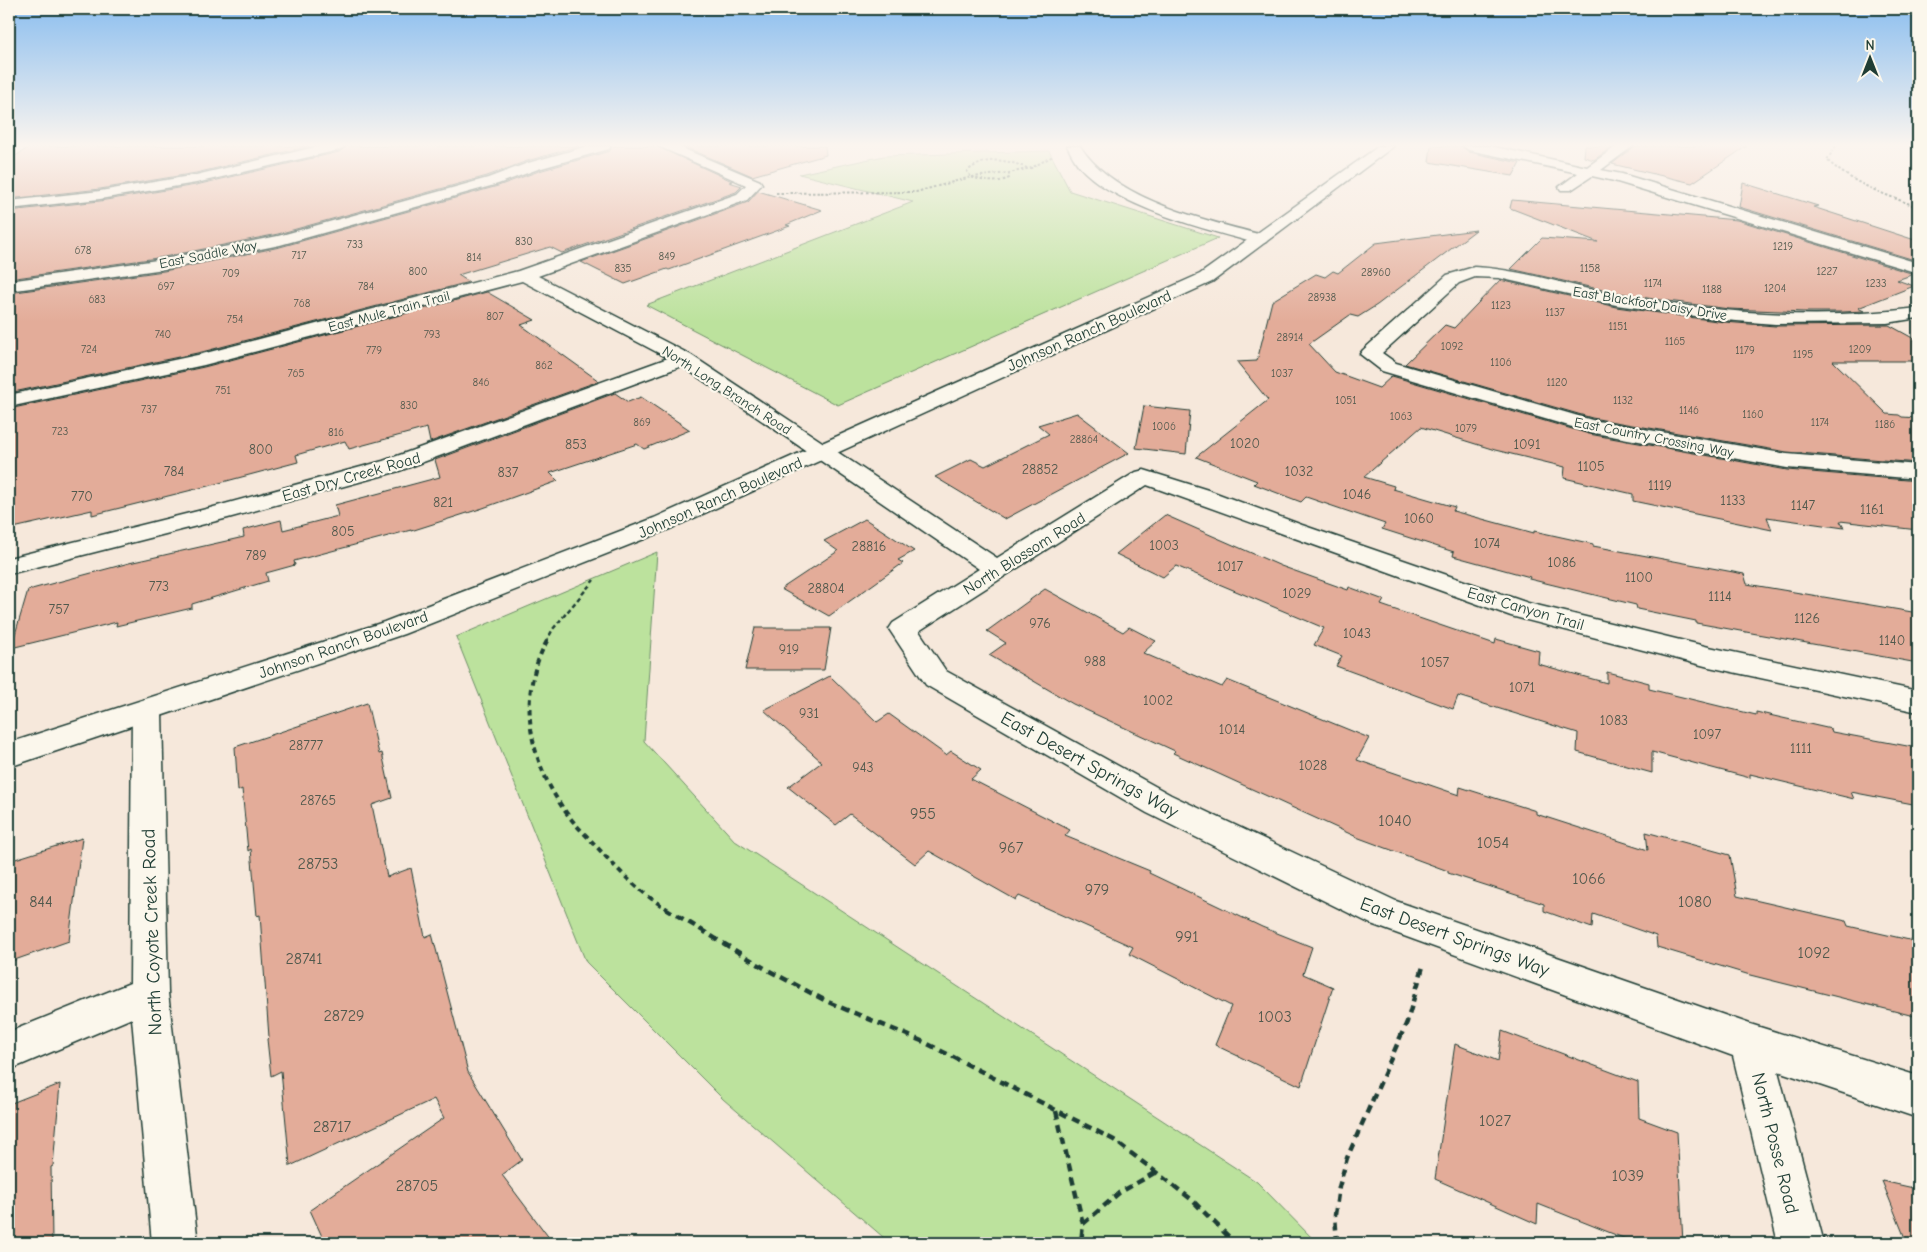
<svg xmlns="http://www.w3.org/2000/svg" width="1927" height="1252" viewBox="0 0 1927 1252" font-family="'Comic Neue',sans-serif">
<rect width="100%" height="100%" fill="#f6e8db"/>
<filter id="ink" filterUnits="userSpaceOnUse"><feTurbulence type="fractalNoise" baseFrequency=".02" numOctaves="2"/><feDisplacementMap in="SourceGraphic" scale="10" xChannelSelector="R" yChannelSelector="G"/><feConvolveMatrix kernelMatrix="1 2 1 2 8 2 1 2 1" color-interpolation-filters="sRGB"/></filter>
<g filter="url(#ink)">
<g fill="#bce29d" stroke="#6e9068">
<path d="M 1049,151 L 1070,191 L 1218,238 L 838,405 L 646,305 L 913,202 L 799,174 L 884,156 Z"/>
<path d="M 657,552 L 644,741 L 735,841 L 1257,1182 L 1317,1243 L 890,1243 L 723,1099 L 586,962 L 456,637 Z"/>
</g>
<g fill="#e3ac99" stroke="#1f3d34">
<path d="M 52,146 L 310,146 L 196,173 L 100,189 L 9,199 L 9,160 L 28,148 Z"/>
<path d="M 347,146 L 579,146 L 527,161 L 487,176 L 278,234 L 164,257 L 9,279 L 9,211 L 100,201 L 196,185 L 339,152 Z"/>
<path d="M 612,146 L 656,146 L 732,181 L 729,182 L 742,186 L 736,192 L 562,253 L 550,247 L 458,275 L 469,282 L 202,352 L 9,393 L 9,293 L 164,271 L 280,247 L 498,186 L 539,171 L 610,151 Z"/>
<path d="M 683,146 L 825,146 L 826,155 L 752,176 Z"/>
<path d="M 1431,146 L 1461,146 L 1469,152 L 1520,163 L 1513,176 L 1429,162 Z"/>
<path d="M 1585,146 L 1613,146 L 1594,160 L 1584,157 Z"/>
<path d="M 1635,146 L 1747,146 L 1692,183 L 1612,164 Z"/>
<path d="M 1743,183 L 1818,206 L 1813,207 L 1918,241 L 1918,261 L 1739,207 Z"/>
<path d="M 758,191 L 822,210 L 786,225 L 790,226 L 669,270 L 667,269 L 625,284 L 581,262 L 748,202 Z"/>
<path d="M 1512,200 L 1737,220 L 1914,274 L 1897,280 L 1914,286 L 1858,308 L 1864,311 L 1843,312 L 1805,312 L 1729,309 L 1653,299 L 1598,289 L 1511,269 L 1542,238 L 1598,242 L 1510,208 Z"/>
<path d="M 1476,230 L 1377,305 L 1358,317 L 1350,315 L 1309,344 L 1335,372 L 1379,388 L 1392,376 L 1589,434 L 1787,470 L 1918,481 L 1918,530 L 1840,521 L 1844,528 L 1767,517 L 1772,530 L 1633,501 L 1633,494 L 1564,478 L 1565,467 L 1495,450 L 1421,427 L 1364,477 L 1394,486 L 1393,489 L 1455,507 L 1453,511 L 1534,533 L 1534,531 L 1593,544 L 1593,546 L 1744,574 L 1747,584 L 1918,613 L 1918,663 L 1696,623 L 1696,621 L 1637,609 L 1636,605 L 1529,579 L 1530,577 L 1453,556 L 1454,552 L 1382,529 L 1385,524 L 1306,497 L 1301,502 L 1254,484 L 1257,481 L 1196,457 L 1268,400 L 1237,362 L 1257,361 L 1272,301 L 1316,274 L 1325,277 L 1333,271 L 1338,273 L 1376,243 Z"/>
<path d="M 1500,280 L 1616,307 L 1724,322 L 1775,326 L 1889,325 L 1918,341 L 1918,361 L 1833,361 L 1887,414 L 1899,415 L 1902,417 L 1918,418 L 1918,463 L 1787,452 L 1592,418 L 1405,364 L 1445,325 L 1454,328 Z"/>
<path d="M 487,292 L 535,320 L 521,325 L 599,381 L 430,442 L 427,428 L 349,449 L 345,441 L 296,455 L 298,462 L 208,486 L 92,515 L 92,510 L 9,529 L 9,409 L 204,367 Z"/>
<path d="M 615,393 L 628,402 L 641,397 L 690,430 L 644,449 L 637,444 L 550,473 L 558,481 L 483,508 L 411,531 L 411,530 L 294,561 L 295,565 L 266,573 L 268,581 L 192,604 L 192,608 L 116,626 L 117,622 L 11,648 L 28,590 L 129,563 L 244,537 L 243,530 L 281,520 L 283,530 L 338,516 L 335,505 L 440,477 L 435,460 Z"/>
<path d="M 1144,406 L 1190,411 L 1186,454 L 1136,448 Z"/>
<path d="M 1077,413 L 1129,453 L 1005,519 L 935,477 L 971,459 L 985,466 L 1049,434 L 1038,425 Z"/>
<path d="M 1165,515 L 1281,566 L 1348,590 L 1349,587 L 1384,600 L 1381,605 L 1495,644 L 1496,639 L 1539,651 L 1538,664 L 1607,683 L 1607,672 L 1649,683 L 1649,689 L 1756,715 L 1756,712 L 1831,729 L 1832,732 L 1918,748 L 1918,805 L 1851,792 L 1854,799 L 1750,774 L 1750,778 L 1652,752 L 1652,773 L 1577,752 L 1578,733 L 1458,696 L 1453,709 L 1336,666 L 1342,656 L 1314,645 L 1324,628 L 1176,566 L 1163,577 L 1116,554 Z"/>
<path d="M 865,519 L 914,551 L 898,560 L 903,563 L 829,616 L 781,589 L 838,551 L 824,541 Z"/>
<path d="M 1045,589 L 1123,632 L 1129,627 L 1156,641 L 1143,653 L 1222,687 L 1227,680 L 1369,738 L 1357,760 L 1459,795 L 1460,787 L 1536,811 L 1536,814 L 1648,850 L 1646,832 L 1730,855 L 1737,896 L 1846,921 L 1848,926 L 1918,942 L 1918,1017 L 1750,975 L 1657,947 L 1656,936 L 1593,914 L 1592,928 L 1544,911 L 1544,904 L 1448,873 L 1448,871 L 1359,838 L 1173,753 L 1175,751 L 1073,704 L 989,655 L 1006,643 L 987,631 Z"/>
<path d="M 755,628 L 831,628 L 824,670 L 745,670 Z"/>
<path d="M 830,676 L 877,722 L 889,714 L 946,755 L 951,751 L 981,770 L 971,779 L 1070,830 L 1065,836 L 1150,871 L 1149,873 L 1262,927 L 1312,947 L 1303,974 L 1333,987 L 1301,1086 L 1215,1045 L 1231,1006 L 1129,954 L 1133,947 L 1019,896 L 1016,900 L 929,851 L 915,864 L 850,814 L 836,825 L 788,787 L 822,762 L 764,710 Z"/>
<path d="M 367,703 L 379,754 L 382,753 L 392,798 L 372,805 L 387,877 L 411,868 L 425,937 L 432,934 L 468,1072 L 522,1160 L 502,1175 L 553,1243 L 325,1243 L 310,1210 L 444,1118 L 434,1099 L 290,1166 L 281,1071 L 271,1076 L 267,1039 L 269,1037 L 260,915 L 257,916 L 251,849 L 248,851 L 242,789 L 238,791 L 235,747 Z"/>
<path d="M 82,838 L 69,941 L 9,962 L 9,861 Z"/>
<path d="M 1502,1031 L 1638,1082 L 1639,1118 L 1677,1132 L 1683,1243 L 1636,1243 L 1538,1204 L 1537,1224 L 1435,1179 L 1455,1044 L 1498,1061 Z"/>
<path d="M 60,1084 L 53,1166 L 51,1167 L 52,1243 L 9,1243 L 9,1104 Z"/>
<path d="M 1882,1181 L 1918,1189 L 1918,1243 L 1907,1243 Z"/>
</g>
<g fill="none" stroke-linecap="round" stroke-linejoin="round">
<g stroke="#1f3d34" stroke-width="3">
<g id="street">
<path d="M 320,146 L 345,146 L 339,150 L 196,183 L 100,199 L 9,209 L 9,201 L 100,191 L 196,175 Z"/>
<path d="M 588,146 L 610,146 L 609,149 L 538,169 L 498,184 L 280,245 L 164,269 L 9,291 L 9,281 L 164,259 L 278,236 L 488,178 L 528,163 Z"/>
<path d="M 658,146 L 677,146 L 760,181 L 762,184 L 747,200 L 538,276 L 691,355 L 997,558 L 1136,472 L 1144,470 L 1208,490 L 1302,525 L 1528,603 L 1709,647 L 1918,691 L 1918,712 L 1709,667 L 1511,616 L 1147,485 L 919,631 L 946,671 L 1171,795 L 1396,901 L 1750,1024 L 1918,1076 L 1918,1118 L 1778,1071 L 1824,1243 L 1778,1243 L 1733,1056 L 1371,924 L 1147,813 L 926,685 L 889,629 L 893,623 L 979,569 L 682,366 L 399,471 L 228,518 L 9,574 L 9,558 L 210,508 L 383,461 L 668,358 L 522,281 L 204,365 L 9,407 L 9,395 L 202,354 L 518,271 L 737,194 L 746,185 Z"/>
<path d="M 1067,146 L 1080,146 C 1115,201 1206,220 1266,236 L 1268,239 L 1266,242 L 1260,244 C 1210,231 1113,206 1079,166 C 1074,160 1071,153 1067,146 Z"/>
<path d="M 1463,146 L 1490,146 L 1587,167 L 1617,146 L 1633,146 L 1601,170 L 1622,174 L 1918,263 L 1918,273 L 1614,181 L 1592,176 L 1571,190 L 1561,190 L 1559,187 L 1578,173 L 1469,150 Z"/>
<path d="M 1474,267 C 1522,269 1568,286 1616,295 C 1714,313 1819,321 1918,308 L 1918,318 L 1887,323 L 1775,324 L 1724,320 L 1616,305 L 1499,278 L 1475,277 L 1459,283 L 1382,353 L 1396,363 L 1592,420 L 1787,454 L 1918,465 L 1918,479 L 1787,468 L 1589,432 L 1382,371 L 1360,354 L 1363,350 L 1447,275 Z"/>
<path d="M 147,700 L 158,703 L 162,711 L 168,993 L 198,1243 L 152,1243 L 132,1018 L 9,1070 L 9,1032 L 130,983 L 132,711 L 136,703 Z"/>
</g>
</g>
<g stroke="#1f3d34" stroke-width="3">
<path id="secondary" d="M 1379,146 L 1394,146 L 1212,282 L 672,528 L 404,634 L 9,767 L 9,743 L 384,622 L 654,518 L 1200,274 Z"/>
</g>
<g stroke="#1f3d34" stroke-width="2" stroke-dasharray="2.5 2" stroke-linecap="butt">
<path d="M 1836,146 L 1827,160 C 1853,184 1886,195 1918,207"/>
<path d="M 1009,173 L 1009,178 C 997,184 983,181 971,177 L 967,171 C 987,156 1005,159 1027,168"/>
<path d="M 776,193 L 916,192 L 971,177 L 1009,173 L 1031,168 L 1053,156"/>
</g>
<path stroke="#1f3d34" stroke-width="2.5" stroke-dasharray="4.5 3" stroke-linecap="butt" d="M 546,642 L 553,629 L 594,580"/>
<path stroke="#1f3d34" stroke-width="4" stroke-dasharray="5.5 4.5" stroke-linecap="butt" d="M 547,641 C 515,699 530,764 568,815 C 576,826 587,836 596,846 C 617,869 640,893 667,909"/>
<g stroke="#1f3d34" stroke-width="4.5" stroke-dasharray="8 5.5" stroke-linecap="butt">
<path d="M 665,908 L 766,969 L 828,1002 L 924,1042 L 1114,1140 L 1191,1199 L 1235,1243"/>
<path d="M 1056,1111 L 1083,1224 L 1081,1243"/>
<path d="M 1083,1224 L 1119,1193 L 1156,1172"/>
<path d="M 1226,1243 L 1227,1234"/>
<path d="M 1337,1243 L 1335,1215 L 1339,1187 L 1347,1158 L 1407,1022 L 1424,963"/>
</g>
<use href="#street" fill="#fbf7ec" fill-rule="evenodd"/>
<use href="#secondary" fill="#fbf7ec" fill-rule="evenodd"/>
</g>
</g>
<linearGradient id="sky" x2="0" y2="1"><stop stop-color="#8bbeef"/><stop offset="0.45" stop-color="#fbf5ef"/><stop offset="1" stop-color="#fbf5ef" stop-opacity="0"/></linearGradient>
<rect width="1927" height="322" fill="url(#sky)"/>
<g text-anchor="middle" stroke-width="4.5" stroke-linejoin="round" paint-order="stroke">
<g font-size="11" fill="#50594d">
<text x="524" y="245">830</text>
<text x="355" y="248">733</text>
<text x="1783" y="250">1219</text>
<text x="83" y="254">678</text>
<text x="299" y="259">717</text>
<text x="667" y="260">849</text>
<text x="474" y="261">814</text>
<text x="623" y="272">835</text>
<text x="1590" y="272">1158</text>
<text x="418" y="275">800</text>
<text x="1827" y="275">1227</text>
<text x="1376" y="276">28960</text>
<text x="231" y="277">709</text>
<text x="1653" y="287">1174</text>
<text x="1876" y="287">1233</text>
<text x="166" y="290">697</text>
<text x="366" y="290">784</text>
<text x="1775" y="292">1204</text>
<text x="1712" y="293">1188</text>
<text x="1322" y="301">28938</text>
<text x="97" y="303">683</text>
<text x="302" y="307">768</text>
<text x="1501" y="309">1123</text>
<text x="1555" y="316">1137</text>
<text x="495" y="320">807</text>
<text x="235" y="323">754</text>
<text x="1618" y="330">1151</text>
<text x="163" y="338">740</text>
<text x="432" y="338">793</text>
<text x="1290" y="341">28914</text>
<text x="1675" y="345">1165</text>
<text x="1452" y="350">1092</text>
<text x="89" y="353">724</text>
<text x="1860" y="353">1209</text>
<text x="374" y="354">779</text>
<text x="1745" y="354">1179</text>
<text x="1803" y="358">1195</text>
<text x="1501" y="366">1106</text>
<text x="544" y="369">862</text>
<text x="296" y="377">765</text>
<text x="1282" y="377">1037</text>
<text x="481" y="386">846</text>
<text x="1557" y="386">1120</text>
<text x="223" y="394">751</text>
<text x="1346" y="404">1051</text>
<text x="1623" y="404">1132</text>
<text x="409" y="409">830</text>
<text x="149" y="413">737</text>
<text x="1689" y="414">1146</text>
<text x="1753" y="418">1160</text>
<text x="1401" y="420">1063</text>
<text x="642" y="426">869</text>
<text x="1820" y="426">1174</text>
<text x="1885" y="428">1186</text>
<text x="1164" y="430">1006</text>
<text x="1466" y="432">1079</text>
<text x="60" y="435">723</text>
<text x="336" y="436">816</text>
<text x="1084" y="443">28864</text>
</g>
<g font-size="14" fill="#1f3d34" stroke="#fbf7ec">
<text transform="translate(208 254) rotate(-11)" y="5">East Saddle Way</text>
<text transform="translate(1650 303) rotate(9)" y="5">East Blackfoot Daisy Drive</text>
<text transform="translate(389 311) rotate(-15)" y="5">East Mule Train Trail</text>
<text transform="translate(727 390) rotate(33)" y="5">North Long Branch Road</text>
<text transform="translate(1654 437) rotate(11)" y="5">East Country Crossing Way</text>
</g>
<g font-size="14" fill="#50594d">
<text x="1245" y="448">1020</text>
<text x="576" y="449">853</text>
<text x="1527" y="449">1091</text>
<text x="261" y="454">800</text>
<text x="1591" y="471">1105</text>
<text x="1040" y="474">28852</text>
<text x="174" y="476">784</text>
<text x="1299" y="476">1032</text>
<text x="508" y="477">837</text>
<text x="1660" y="490">1119</text>
<text x="1357" y="499">1046</text>
<text x="82" y="501">770</text>
<text x="1733" y="505">1133</text>
<text x="443" y="507">821</text>
<text x="1803" y="510">1147</text>
<text x="1872" y="514">1161</text>
<text x="1419" y="523">1060</text>
<text x="343" y="536">805</text>
<text x="1487" y="548">1074</text>
<text x="1164" y="550">1003</text>
<text x="869" y="551">28816</text>
<text x="256" y="560">789</text>
<text x="1562" y="567">1086</text>
<text x="1230" y="571">1017</text>
<text x="1639" y="582">1100</text>
<text x="159" y="591">773</text>
<text x="826" y="593">28804</text>
<text x="1297" y="598">1029</text>
<text x="1720" y="601">1114</text>
<text x="59" y="614">757</text>
<text x="1807" y="623">1126</text>
<text x="1040" y="628">976</text>
<text x="1357" y="638">1043</text>
<text x="1892" y="645">1140</text>
<text x="789" y="654">919</text>
<text x="1095" y="666">988</text>
<text x="1435" y="667">1057</text>
<text x="1522" y="692">1071</text>
<text x="1158" y="705">1002</text>
<text x="809" y="718">931</text>
<text x="1614" y="725">1083</text>
<text x="1232" y="734">1014</text>
<text x="1707" y="739">1097</text>
<text x="306" y="750">28777</text>
<text x="1801" y="753">1111</text>
<text x="1313" y="770">1028</text>
<text x="863" y="772">943</text>
<text x="318" y="805">28765</text>
</g>
<g font-size="16" fill="#1f3d34" stroke="#fbf7ec">
<text transform="translate(1089 330) rotate(-24)" y="6">Johnson Ranch Boulevard</text>
<text transform="translate(351 476) rotate(-16)" y="6">East Dry Creek Road</text>
<text transform="translate(720 497) rotate(-24)" y="6">Johnson Ranch Boulevard</text>
<text transform="translate(1024 553) rotate(-32)" y="6">North Blossom Road</text>
<text transform="translate(1526 608) rotate(16)" y="6">East Canyon Trail</text>
<text transform="translate(343 644) rotate(-19)" y="6">Johnson Ranch Boulevard</text>
</g>
<g font-size="16" fill="#50594d">
<text x="923" y="819">955</text>
<text x="1395" y="826">1040</text>
<text x="1493" y="848">1054</text>
<text x="1011" y="853">967</text>
<text x="318" y="869">28753</text>
<text x="1589" y="884">1066</text>
<text x="1097" y="895">979</text>
<text x="41" y="907">844</text>
<text x="1695" y="907">1080</text>
<text x="1187" y="942">991</text>
<text x="1814" y="958">1092</text>
<text x="304" y="964">28741</text>
<text x="344" y="1021">28729</text>
<text x="1275" y="1022">1003</text>
<text x="1495" y="1126">1027</text>
<text x="332" y="1132">28717</text>
<text x="1628" y="1181">1039</text>
<text x="417" y="1191">28705</text>
</g>
<g font-size="19" fill="#1f3d34" stroke="#fbf7ec">
<text transform="translate(1090 764) rotate(29)" y="7">East Desert Springs Way</text>
<text transform="translate(151 932) rotate(-92)" y="7">North Coyote Creek Road</text>
<text transform="translate(1455 936) rotate(20)" y="7">East Desert Springs Way</text>
<text transform="translate(1776 1143) rotate(76)" y="7">North Posse Road</text>
</g>
</g>
<rect width="1927" height="1252" fill="none" stroke="#fbf7ec" stroke-width="30"/>
<rect x="15" y="15" width="1897" height="1222" fill="none" stroke="#1f3d34" stroke-width="2" filter="url(#ink)"/>
<g transform="translate(1870 58)" stroke="#fbf7ec" stroke-width="4" paint-order="stroke">
<path d="M0-4L9 19L0 12L-9 19Z" fill="#1f3d34"/>
<text y="-8" font-size="14" font-weight="bold" text-anchor="middle" fill="#1f3d34">N</text>
</g>
</svg>
